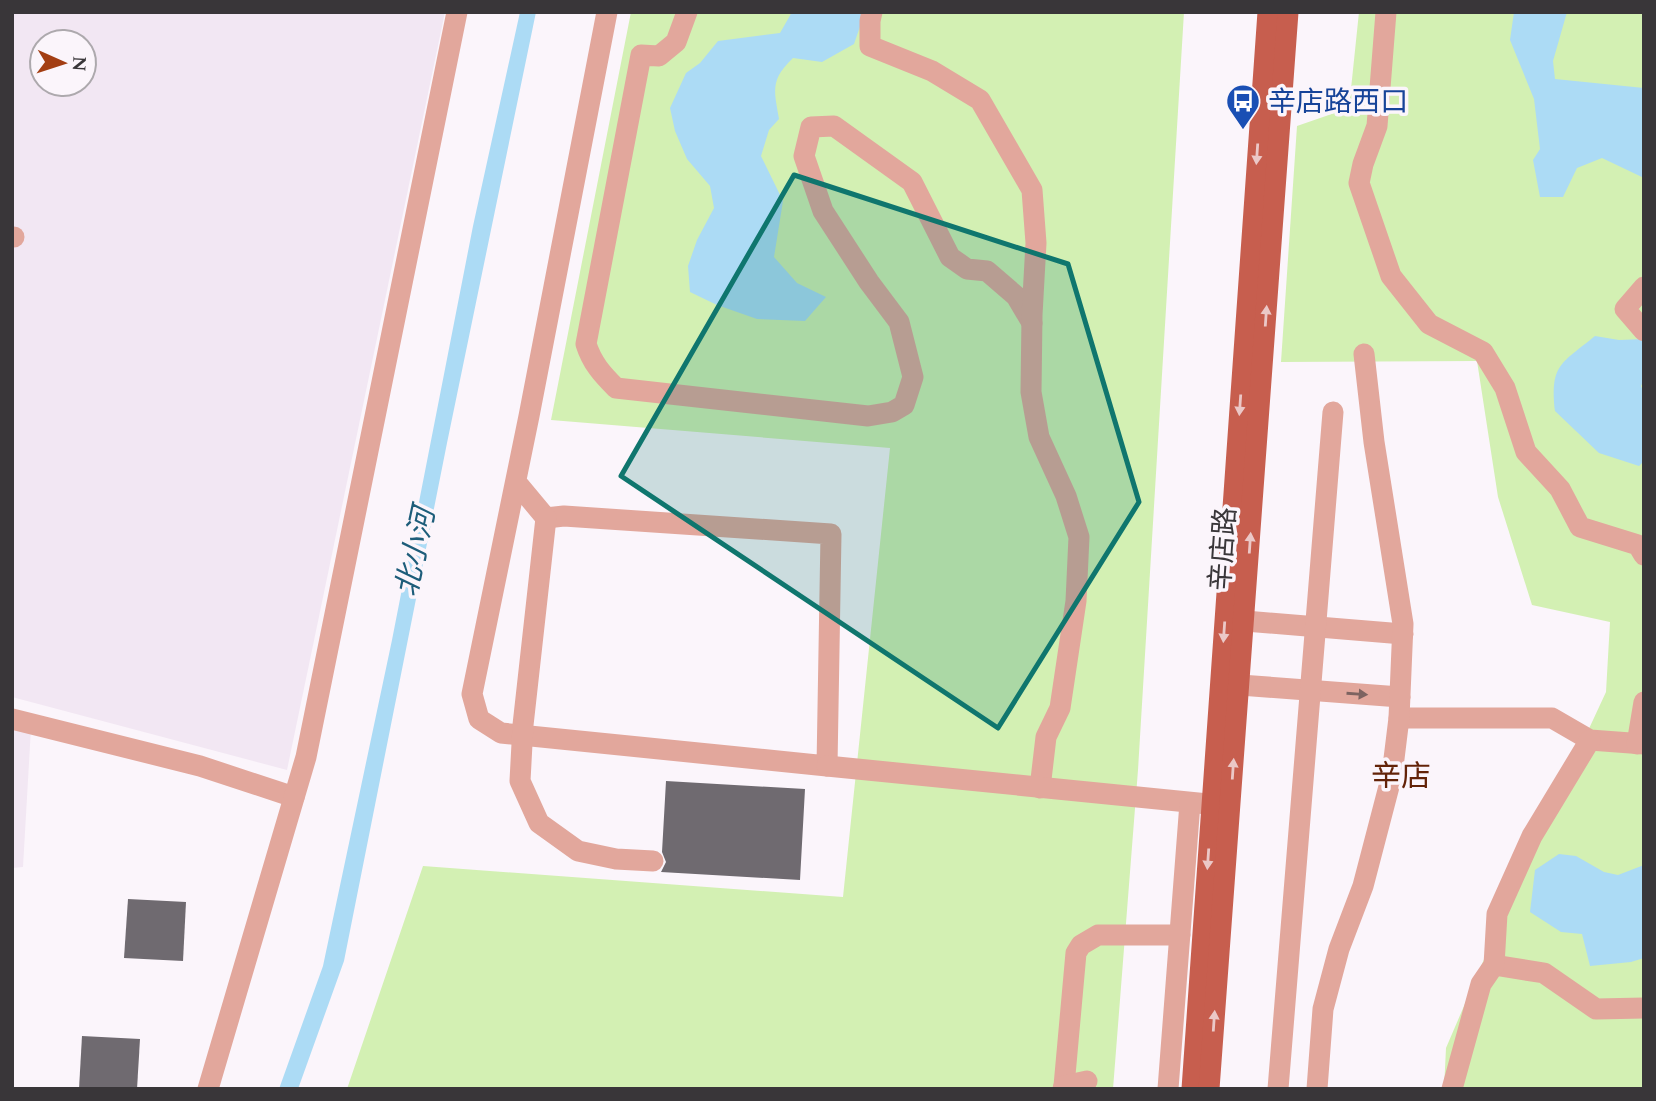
<svg xmlns="http://www.w3.org/2000/svg" width="1656" height="1101" viewBox="0 0 1656 1101" font-family="Spectral,'Noto Sans SC',serif">
<rect width="100%" height="100%" fill="#fbf5fb"/>
<g fill="#f2e7f3" fill-rule="evenodd">
<path d="M 12,12 L 445,12 L 287,770 L 12,697 ZM 42,42 L 84,42 L 84,84 L 42,84 Z"/>
<path d="M 12,724 L 31,728 L 23,867 L 12,868 Z"/>
</g>
<g fill="#d3f0b3">
<path d="M 631,12 L 1184,12 L 1138,770 L 1113,1089 L 347,1089 L 423,866 L 843,897 L 890,448 L 551,420 Z"/>
<path d="M 1359,12 L 1644,12 L 1644,1089 L 1444,1089 L 1446,1048 L 1509,901 L 1606,692 L 1610,622 L 1532,605 L 1498,497 L 1477,361 L 1281,362 L 1297,126 L 1349,108 Z"/>
</g>
<g fill="#acdbf5">
<path d="M 520,12 L 536,12 L 447,443 L 344,961 L 298,1089 L 279,1089 L 323,966 L 392,640 L 473,226 Z"/>
<path d="M 792,12 L 865,12 L 854,44 L 822,62 L 793,58 C 770,80 774,90 779,119 L 769,130 L 761,156 L 783,201 L 774,257 L 797,283 L 826,297 L 805,321 L 757,319 L 717,305 L 690,292 L 688,266 L 697,240 L 714,208 L 710,186 L 687,159 L 675,131 L 670,108 L 686,73 L 700,63 L 718,41 L 780,33 Z"/>
<path d="M 1514,12 L 1567,12 L 1553,61 L 1555,79 L 1644,88 L 1644,178 L 1602,158 L 1577,168 L 1563,197 L 1540,197 L 1533,160 L 1540,149 L 1534,99 L 1510,40 Z"/>
<path d="M 1595,336 L 1619,340 L 1644,339 L 1644,380 L 1641,386 L 1644,393 L 1644,461 L 1639,466 L 1599,453 L 1555,411 C 1550,364 1561,364 1595,336 Z"/>
<path d="M 1559,854 L 1576,856 L 1604,872 L 1618,875 L 1644,865 L 1644,958 L 1631,962 L 1590,966 L 1582,934 L 1561,932 L 1530,912 L 1535,870 Z"/>
</g>
<g fill="#6f6a70">
<path d="M 666,781 L 805,789 L 800,880 L 661,872 L 666,862 L 662,852 Z"/>
<path d="M 128,899 L 186,902 L 183,961 L 124,958 Z"/>
<path d="M 82,1036 L 140,1039 L 137,1089 L 79,1089 Z"/>
</g>
<g fill="none" stroke-linecap="round" stroke-linejoin="round">
<g stroke="#e2a79c" stroke-width="21">
<path d="M 687,12 L 676,42 L 659,56 L 641,55 L 586,344 C 592,363 602,374 616,388 L 868,416 L 892,412 L 904,405 L 913,377 L 899,322 L 869,282 L 823,211 L 804,156 L 811,127 L 834,126 L 912,182 L 950,257 L 967,269 L 987,271 L 1016,296 L 1032,323"/>
<path d="M 872,12 L 870,21 L 870,46 L 932,71 L 980,100 L 1032,190 L 1036,243 L 1032,315 L 1031,392 L 1039,437 L 1066,496 L 1079,537 L 1076,601 L 1060,708 L 1046,737 L 1040,788"/>
<path d="M 1386,12 L 1377,126 L 1363,164 L 1359,183 L 1391,276 L 1429,324 L 1483,352 L 1505,388 L 1526,452 L 1560,489 L 1580,527 L 1638,545 L 1644,555"/>
<path d="M 12,237 L 14,237"/>
<path d="M 1644,287 L 1625,309 L 1644,331"/>
<path d="M 516,482 L 546,518 L 564,516 L 831,534 L 827,766 L 501,733 L 479,719 L 472,694 L 529,416 L 607,12"/>
<path d="M 1245,621 L 1403,634"/>
<path d="M 1240,685 L 1400,697"/>
<path d="M 1399,718 L 1552,718 L 1590,740 L 1644,744"/>
<path d="M 12,719 L 200,766 L 294,797"/>
<path d="M 1637,744 L 1644,702"/>
<path d="M 827,766 L 1228,806"/>
<path d="M 1494,965 L 1544,973 L 1596,1009 L 1644,1008"/>
<path d="M 1064,1086 L 1076,953 L 1081,945 L 1098,935 L 1180,935"/>
<path d="M 208,1089 L 306,757 L 457,12"/>
<path d="M 1063,1089 L 1064,1086 L 1087,1081"/>
<path d="M 1168,1089 L 1190,803"/>
<path d="M 1278,1089 L 1333,412"/>
<path d="M 1317,1089 L 1323,1009 L 1339,949 L 1363,886 L 1392,775 L 1399,718 L 1403,624 L 1374,442 L 1364,354"/>
<path d="M 1452,1089 L 1481,984 L 1494,965 L 1497,914 L 1532,836 L 1590,740"/>
</g>
<g stroke="#c75e4e" stroke-width="21">
<path d="M 1192,1089 L 1268,12"/>
<path d="M 1209,1089 L 1288,12"/>
</g>
<path stroke="#e2a79c" stroke-width="21" d="M 546,518 L 523,725 L 520,781 L 539,823 L 578,851 L 616,859 L 653,861"/>
</g>
<defs><path id="oneway-solid" d="M-6-.8H1V-3.2L6.5 0L1 3.2V.8H-6Z" transform="scale(1.75)"/></defs>
<g fill="#ebc8c7">
<use href="#oneway-solid" transform="translate(1257 154) rotate(94)"/>
<use href="#oneway-solid" transform="translate(1266 316) rotate(-86)"/>
<use href="#oneway-solid" transform="translate(1240 405) rotate(94)"/>
<use href="#oneway-solid" transform="translate(1250 543) rotate(-86)"/>
<use href="#oneway-solid" transform="translate(1224 632) rotate(94)"/>
<use href="#oneway-solid" transform="translate(1233 769) rotate(-86)"/>
<use href="#oneway-solid" transform="translate(1208 859) rotate(94)"/>
<use href="#oneway-solid" transform="translate(1214 1021) rotate(-86)"/>
</g>
<use fill="#7d6361" href="#oneway-solid" transform="translate(1357 694) rotate(4)"/>
<path fill="#0f766e" fill-opacity="0.2" stroke="#0f766e" stroke-width="5" stroke-linejoin="round" d="M 794,175 L 1068,264 L 1139,502 L 998,728 L 621,476 Z"/>
<defs>
<g id="bus-pin" transform="scale(1.75)"><path d="M0 17L-7.5 6A9.5 9.5 0 1 1 7.5 6Z" fill="#1a4fb4" stroke="#fbf5fb"/><path d="M-5-6H5V4H4V6H2V4H-2V6H-4V4H-5ZM-3.5-4V0h7V-4ZM-3.5 1.2v1.5H-2V1.2ZM2 1.2v1.5H3.5V1.2Z" fill="#fff"/></g>
</defs>
<g fill-rule="evenodd">
<use href="#bus-pin" x="1243" y="101"/>
</g>
<g text-anchor="middle" stroke-width="7" stroke-linejoin="round" paint-order="stroke">
<g font-size="28" fill="#164399" stroke="#fbf5fb" text-anchor="start">
<text x="1268" y="111">辛店路西口</text>
</g>
<g font-size="28" fill="#393639" stroke="#fbf5fb">
<text transform="translate(1222 549) rotate(-86)" y="10">辛店路</text>
</g>
<g font-size="30" font-style="italic" fill="#1d5d7a" stroke="#fbf5fb">
<text transform="translate(415 552) rotate(-78)" y="10">北小河</text>
</g>
<g font-size="30" fill="#632308" stroke="#fbf5fb">
<text x="1401" y="786">辛店</text>
</g>
</g>
<rect width="1656" height="1101" fill="none" stroke="#393639" stroke-width="28"/>
<g transform="translate(63 63) rotate(93)"><circle r="33" fill="#fbf5fb" stroke="#ada9ad" stroke-width="2"/>
<path d="M0-5L12 26L0 18L-12 26Z" fill="#a33e13"/>
<text y="-10" font-size="19" font-weight="bold" text-anchor="middle" fill="#393639">N</text>
</g>
</svg>
